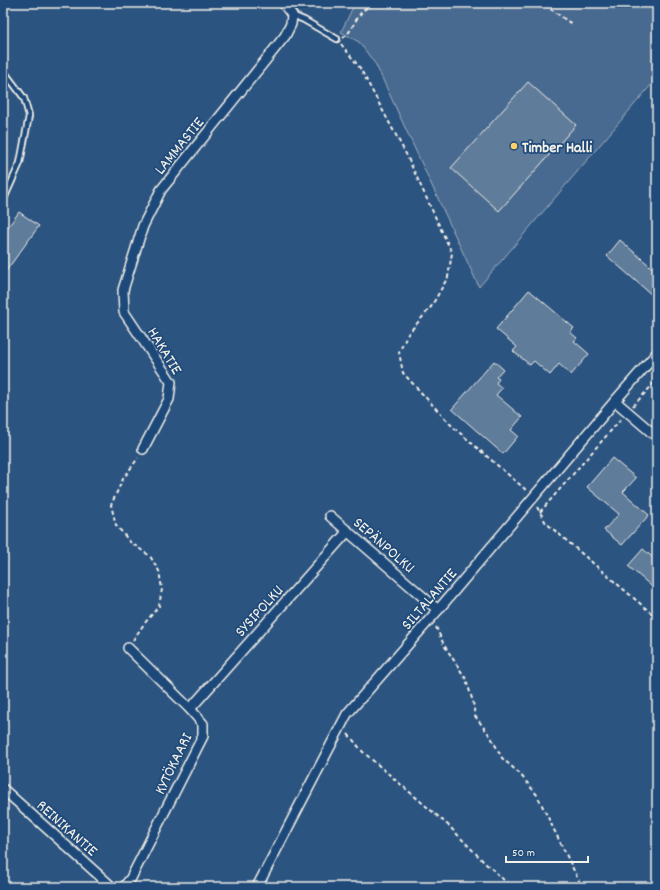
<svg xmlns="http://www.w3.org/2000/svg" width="660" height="890" viewBox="0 0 660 890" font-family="Dekko,sans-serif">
<rect width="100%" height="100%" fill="#2c5481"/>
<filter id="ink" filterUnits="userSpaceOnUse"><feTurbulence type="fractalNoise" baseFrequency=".025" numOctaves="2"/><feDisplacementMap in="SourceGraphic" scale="8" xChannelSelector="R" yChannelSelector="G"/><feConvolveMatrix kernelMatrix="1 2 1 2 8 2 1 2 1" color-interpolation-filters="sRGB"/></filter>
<g filter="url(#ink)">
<path fill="#496b90" stroke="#9eaebc" d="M 355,3 L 657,3 L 657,78 L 479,287 L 376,65 L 359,42 L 341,32 Z"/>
<g fill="#5e7b9a" stroke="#f4f1e8">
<path d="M 528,82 L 576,125 L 499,211 L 451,168 Z"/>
<path d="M 19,212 L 39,226 L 3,275 L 3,234 Z"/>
<path d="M 620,240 L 657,272 L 657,289 L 652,295 L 607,256 Z"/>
<path d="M 529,290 L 574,328 L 570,332 L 577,338 L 574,341 L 589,354 L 571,375 L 559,364 L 550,375 L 534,361 L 530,365 L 513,351 L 517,347 L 496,329 Z"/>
<path d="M 494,361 L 503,369 L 496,377 L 499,379 L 496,383 L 502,388 L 496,395 L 522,417 L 511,430 L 518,436 L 503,454 L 452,409 Z"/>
<path d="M 612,458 L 636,478 L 623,492 L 649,515 L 622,545 L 604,530 L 619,514 L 587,487 Z"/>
<path d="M 643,549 L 657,561 L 657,591 L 628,566 Z"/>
</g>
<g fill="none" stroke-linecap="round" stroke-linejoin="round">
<g stroke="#f4f1e8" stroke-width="8">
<g id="service">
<path d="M 292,15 L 304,20 L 337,39"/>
<path d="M 3,70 L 24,98 L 29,116 L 20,163 L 3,201"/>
</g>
</g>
<g stroke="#f4f1e8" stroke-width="12">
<g id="minor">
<path d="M 615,401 L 657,437"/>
<path d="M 143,449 L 169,399 L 171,382 L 124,312 L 123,290 L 143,226 L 161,190 L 285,36 L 291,24 L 292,15 L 283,3"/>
<path d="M 330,516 L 438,610"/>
<path d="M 190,709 L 348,531"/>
<path d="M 3,789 L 112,887"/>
<path d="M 124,887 L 131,878 L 203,736 L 203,724 L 190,709 L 128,648"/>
<path d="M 257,887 L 347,714 L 438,610 L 615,401 L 657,353"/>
</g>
</g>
<g stroke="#f4f1e8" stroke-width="2" stroke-dasharray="4 3" stroke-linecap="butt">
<path d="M 538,3 L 545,5 L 573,25"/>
<path d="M 343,38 C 353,31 355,17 365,9 C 369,6 375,5 380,3"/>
<path d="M 341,44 L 360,68 L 406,154 L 452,253 L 448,277 L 431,307 L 408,334 L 399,352 L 403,373 L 453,427 L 526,490"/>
<path d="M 633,406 L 657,380"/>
<path d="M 537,507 L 546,523 L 657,618"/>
<path d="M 540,512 L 621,419"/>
<path d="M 436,627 L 444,645 L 466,679 L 473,702 L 475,716 L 491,737 L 502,758 L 520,774 L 537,795 L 582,887"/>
<path d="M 133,640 L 144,624 L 159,606 L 162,589 L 159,571 L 150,556 L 130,542 L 116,525 L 111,505 L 123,479 L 138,458"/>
<path d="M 348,734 L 363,752 L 448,825 L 486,864 C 495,871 503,880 512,887"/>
</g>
<use href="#service" stroke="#1f4a7a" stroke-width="4.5"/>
<use href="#minor" stroke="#1f4a7a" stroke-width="9"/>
</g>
</g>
<circle fill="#ffd166" stroke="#1f4a7a" stroke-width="1.5" cx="514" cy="146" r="4"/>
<g text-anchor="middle" stroke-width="3.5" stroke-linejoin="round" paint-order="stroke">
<g font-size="16" fill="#f4f1e8" stroke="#1f4a7a">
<text transform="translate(178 145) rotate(-51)" y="6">LAMMASTIE</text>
<text transform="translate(166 350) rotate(59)" y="6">HAKATIE</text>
<text transform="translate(385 544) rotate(41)" y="6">SEPÄNPOLKU</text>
<text transform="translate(428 598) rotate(-49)" y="6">SILTALANTIE</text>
<text transform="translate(258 610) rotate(-48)" y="6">SYSIPOLKU</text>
<text transform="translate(172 763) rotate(-64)" y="6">KYTÖKAARI</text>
<text transform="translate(68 827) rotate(42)" y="6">REINIKANTIE</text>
</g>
<g font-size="16" font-weight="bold" fill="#f4f1e8" stroke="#1f4a7a" text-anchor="start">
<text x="522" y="152">Timber Halli</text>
</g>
</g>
<rect width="660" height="890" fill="none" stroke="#1f4a7a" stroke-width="16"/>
<rect x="8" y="8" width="644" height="874" fill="none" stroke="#f4f1e8" stroke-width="1.5" filter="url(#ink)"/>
<path d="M506 856v6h82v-6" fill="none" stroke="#f4f1e8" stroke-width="2"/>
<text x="512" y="856" font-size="12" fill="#f4f1e8" stroke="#1f4a7a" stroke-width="3" paint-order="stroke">50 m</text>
</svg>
